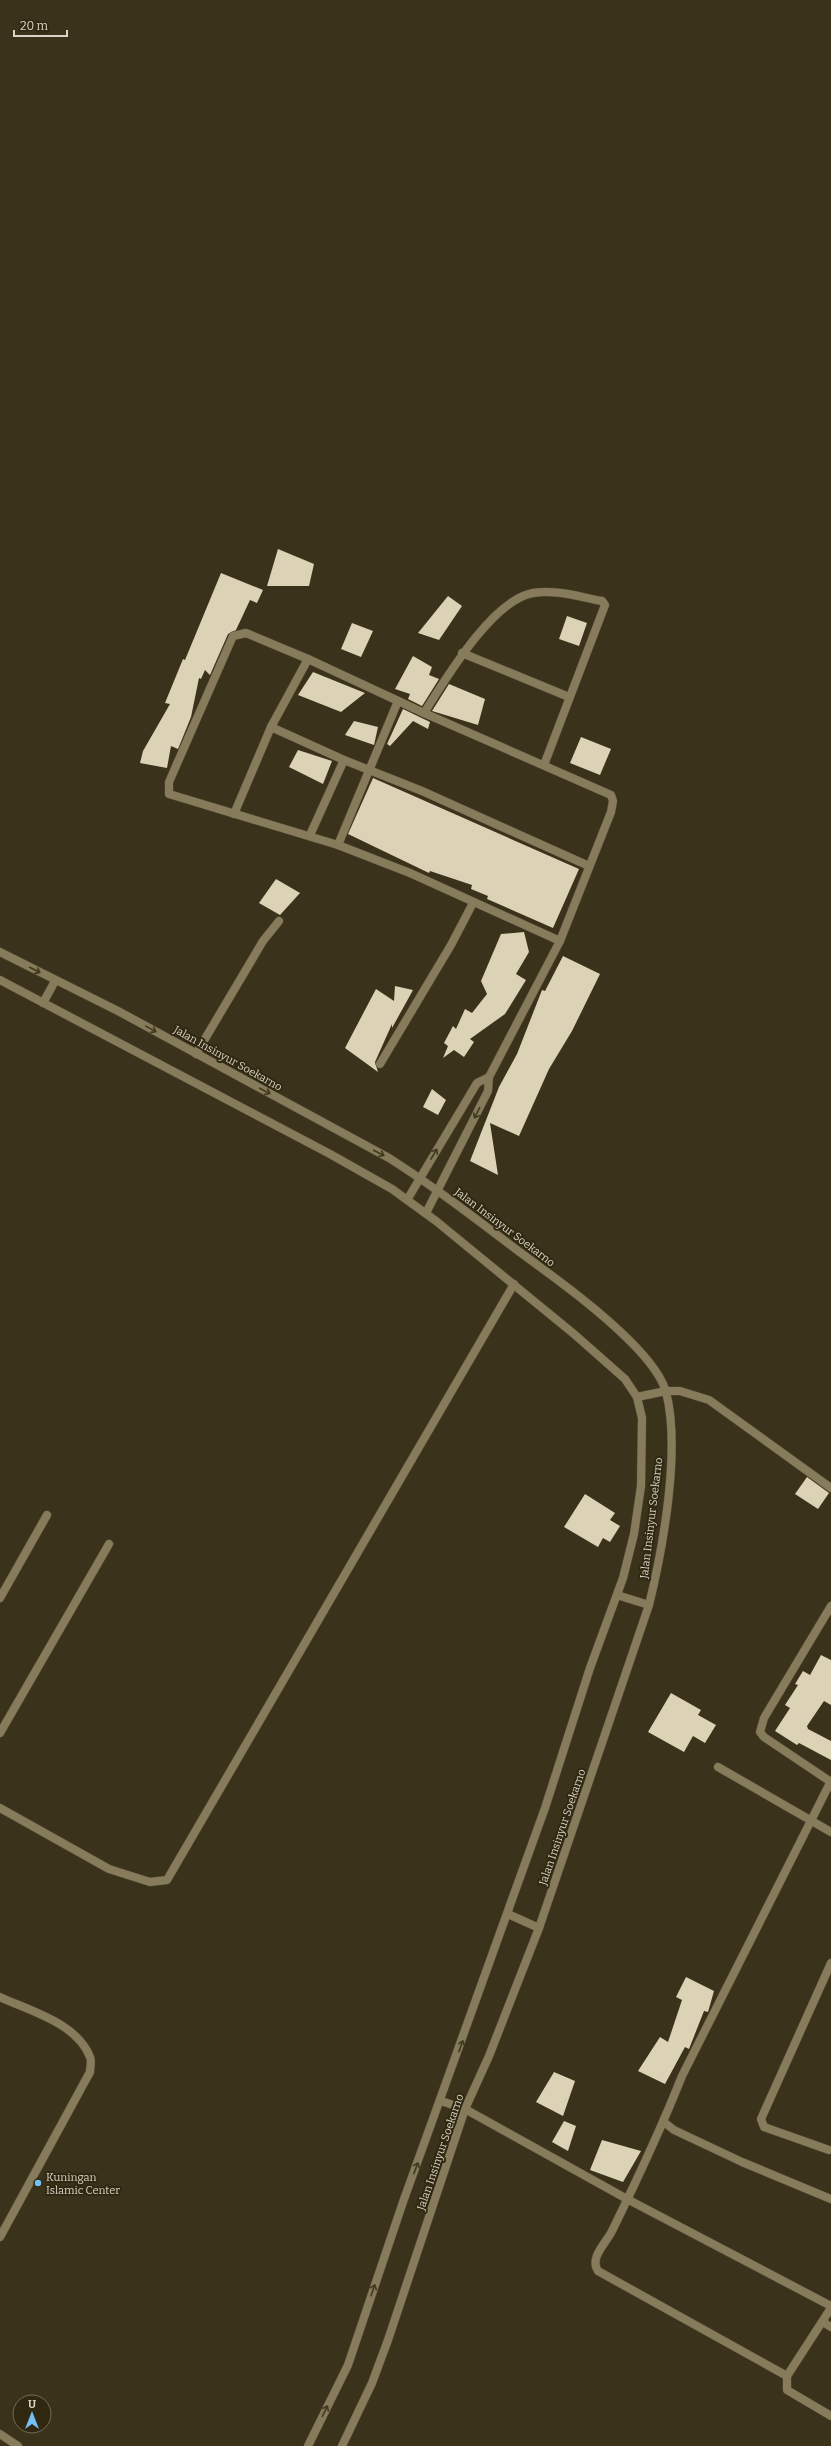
<svg xmlns="http://www.w3.org/2000/svg" width="831" height="2446" viewBox="0 0 831 2446" font-family="Bitter,serif">
<rect width="100%" height="100%" fill="#3a321a"/>
<g fill="#dcd2b5">
<path d="M 278,549 L 314,564 L 309,586 L 267,586 Z"/>
<path d="M 221,573 L 263,590 L 257,603 L 250,600 L 236,630 L 228,634 L 210,675 L 205,670 L 201,679 L 199,678 L 191,717 L 178,749 L 171,746 L 167,768 L 140,763 L 143,751 L 170,704 L 165,703 L 183,659 L 185,660 Z"/>
<path d="M 448,596 L 462,606 L 439,640 L 418,633 Z"/>
<path d="M 567,616 L 587,623 L 579,646 L 559,639 Z"/>
<path d="M 352,623 L 373,631 L 361,657 L 341,649 Z"/>
<path d="M 413,656 L 432,667 L 429,675 L 439,679 L 422,706 L 408,699 L 410,694 L 395,689 Z"/>
<path d="M 313,672 L 365,693 L 341,712 L 298,695 Z"/>
<path d="M 449,684 L 485,699 L 478,725 L 432,711 Z"/>
<path d="M 403,709 L 430,722 L 428,729 L 413,721 L 390,746 L 387,744 Z"/>
<path d="M 354,721 L 378,727 L 374,745 L 345,735 Z"/>
<path d="M 581,737 L 611,749 L 600,775 L 570,763 Z"/>
<path d="M 298,750 L 332,761 L 323,784 L 289,767 Z"/>
<path d="M 373,778 L 579,869 L 553,928 L 487,899 L 488,896 L 471,889 L 472,885 L 430,871 L 429,873 L 348,834 Z"/>
<path d="M 276,879 L 300,893 L 280,915 L 259,903 Z"/>
<path d="M 524,932 L 529,952 L 516,974 L 526,980 L 505,1014 L 470,1039 L 474,1042 L 464,1057 L 454,1050 L 443,1058 L 448,1046 L 444,1043 L 453,1026 L 456,1029 L 465,1009 L 472,1013 L 487,994 L 481,981 L 501,934 Z"/>
<path d="M 563,956 L 600,974 L 572,1031 L 549,1069 L 519,1136 L 490,1123 L 498,1175 L 470,1161 L 499,1087 L 517,1054 L 542,990 L 545,991 Z"/>
<path d="M 395,986 L 413,990 L 392,1028 L 392,1024 L 375,1062 L 378,1072 L 345,1048 L 376,989 L 394,1001 Z"/>
<path d="M 432,1089 L 446,1100 L 438,1115 L 423,1107 Z"/>
<path d="M 807,1477 L 829,1493 L 818,1509 L 795,1494 Z"/>
<path d="M 585,1494 L 615,1513 L 610,1520 L 620,1526 L 610,1542 L 603,1538 L 598,1547 L 564,1527 Z"/>
<path d="M 821,1655 L 831,1660 L 831,1705 L 824,1701 L 807,1726 L 808,1729 L 831,1741 L 831,1760 L 799,1743 L 797,1745 L 775,1731 L 790,1708 L 785,1705 L 798,1685 L 795,1684 L 803,1671 L 810,1675 Z"/>
<path d="M 671,1693 L 701,1710 L 698,1715 L 716,1725 L 705,1743 L 693,1736 L 684,1752 L 648,1732 Z"/>
<path d="M 686,1977 L 714,1991 L 708,2012 L 704,2011 L 689,2049 L 685,2047 L 665,2084 L 638,2071 L 660,2037 L 668,2042 L 682,2000 L 676,1997 Z"/>
<path d="M 554,2072 L 575,2081 L 563,2116 L 536,2102 Z"/>
<path d="M 564,2121 L 576,2126 L 568,2151 L 552,2142 Z"/>
<path d="M 602,2140 L 641,2151 L 623,2182 L 590,2170 Z"/>
</g>
<g fill="none" stroke-linecap="round" stroke-linejoin="round">
<g stroke="#574f39" stroke-width="9">
<g id="service">
<path d="M 196,1054 L 263,941 L 279,921"/>
<path d="M 0,1997 C 30,2011 77,2023 90,2057 C 92,2061 90,2067 90,2072 L 0,2237"/>
<path d="M 0,2434 L 18,2446"/>
</g>
</g>
<g stroke="#574f39" stroke-width="9">
<g id="minor">
<path d="M 462,653 L 569,697"/>
<path d="M 308,659 L 246,633 L 233,636 L 169,782 L 169,794 L 338,845 L 410,873 L 560,941"/>
<path d="M 424,713 C 445,680 492,600 533,593 C 555,589 580,597 602,601 L 605,605 L 544,765"/>
<path d="M 271,727 L 344,760 L 422,791 L 589,866"/>
<path d="M 234,814 L 271,727 L 308,659 L 424,713 L 611,795 L 613,801 L 611,812 L 560,941 L 489,1077 L 488,1091 L 426,1213"/>
<path d="M 310,835 L 344,760"/>
<path d="M 338,845 L 398,701"/>
<path d="M 0,952 L 118,1011 L 389,1158 C 433,1186 475,1218 517,1250 C 555,1278 596,1307 630,1341 C 643,1354 661,1374 666,1392 C 681,1449 663,1548 649,1605 L 539,1928 L 489,2056 L 465,2109 L 388,2340 L 372,2383 L 342,2446"/>
<path d="M 0,980 L 330,1154 L 392,1189 L 436,1221 L 574,1334 L 625,1379 L 637,1397 L 642,1418 L 641,1486 L 634,1534 L 623,1578 L 590,1668 L 545,1808 L 403,2202 L 348,2365 L 308,2446"/>
<path d="M 43,1003 L 55,981"/>
<path d="M 380,1064 L 451,945 L 473,903"/>
<path d="M 407,1200 L 477,1083 L 489,1077"/>
<path d="M 637,1397 L 666,1391 L 680,1391 L 709,1400 L 831,1488"/>
<path d="M 617,1595 L 649,1605"/>
<path d="M 0,1598 L 47,1515"/>
<path d="M 831,1606 L 764,1718 L 760,1732 L 764,1737 L 831,1782"/>
<path d="M 0,1733 L 109,1544"/>
<path d="M 718,1767 L 831,1832"/>
<path d="M 0,1808 L 109,1869 L 150,1882 L 167,1880 L 514,1284"/>
<path d="M 508,1914 L 539,1928"/>
<path d="M 441,2101 L 465,2109 L 627,2199 L 831,2306"/>
<path d="M 664,2122 L 674,2130 L 742,2162 L 831,2199"/>
<path d="M 829,2150 L 764,2127 L 761,2119 L 831,1963"/>
<path d="M 831,2308 L 787,2376 L 787,2390 L 831,2416"/>
<path d="M 823,2322 L 831,2327"/>
<path d="M 787,2376 L 598,2271 C 589,2258 606,2243 612,2231 C 637,2180 661,2129 682,2076 L 831,1781"/>
</g>
</g>
<use href="#service" stroke="#867b5a" stroke-width="8"/>
<use href="#minor" stroke="#867b5a" stroke-width="8"/>
</g>
<defs><path id="oneway-shaft" d="M-6 0H5M1.5-3L5.5 0L1.5 3" fill="none" stroke-width="1.6" stroke-linecap="round" stroke-linejoin="round"/></defs>
<g stroke="#41391f">
<use href="#oneway-shaft" transform="translate(35 970) rotate(27)"/>
<use href="#oneway-shaft" transform="translate(151 1029) rotate(29)"/>
<use href="#oneway-shaft" transform="translate(265 1091) rotate(28)"/>
<use href="#oneway-shaft" transform="translate(477 1113) rotate(117)"/>
<use href="#oneway-shaft" transform="translate(379 1153) rotate(28)"/>
<use href="#oneway-shaft" transform="translate(434 1154) rotate(-59)"/>
<use href="#oneway-shaft" transform="translate(461 2046) rotate(-70)"/>
<use href="#oneway-shaft" transform="translate(416 2168) rotate(-69)"/>
<use href="#oneway-shaft" transform="translate(373 2290) rotate(-71)"/>
<use href="#oneway-shaft" transform="translate(325 2411) rotate(-64)"/>
</g>
<circle fill="#75c0f6" stroke="#302810" stroke-width="1.5" cx="38" cy="2183" r="4"/>
<g text-anchor="middle" stroke-width="4" stroke-linejoin="round" paint-order="stroke">
<g font-size="11" fill="#d9d4c6" stroke="#302810">
<text transform="translate(228 1058) rotate(29)" y="4">Jalan Insinyur Soekarno</text>
<text transform="translate(505 1227) rotate(37)" y="4">Jalan Insinyur Soekarno</text>
<text transform="translate(651 1518) rotate(-83)" y="4">Jalan Insinyur Soekarno</text>
<text transform="translate(562 1827) rotate(-71)" y="4">Jalan Insinyur Soekarno</text>
<text transform="translate(440 2152) rotate(-71)" y="4">Jalan Insinyur Soekarno</text>
</g>
<g font-size="11" fill="#d9d4c6" stroke="#302810" text-anchor="start">
<text x="46" y="2181">Kuningan<tspan x="46" dy="13">Islamic Center</tspan></text>
</g>
</g>
<g transform="translate(32 2414)"><circle r="19" fill="#302810" stroke="#746d59"/>
<path d="M0-3L7 15L0 10L-7 15Z" fill="#75c0f6"/>
<text y="-6" font-size="11" font-weight="bold" text-anchor="middle" fill="#d9d4c6">U</text>
</g>
<path d="M14 30v6h53v-6" fill="none" stroke="#d9d4c6" stroke-width="2"/>
<text x="20" y="30" font-size="12" fill="#d9d4c6" stroke="#302810" stroke-width="3" paint-order="stroke">20 m</text>
</svg>
